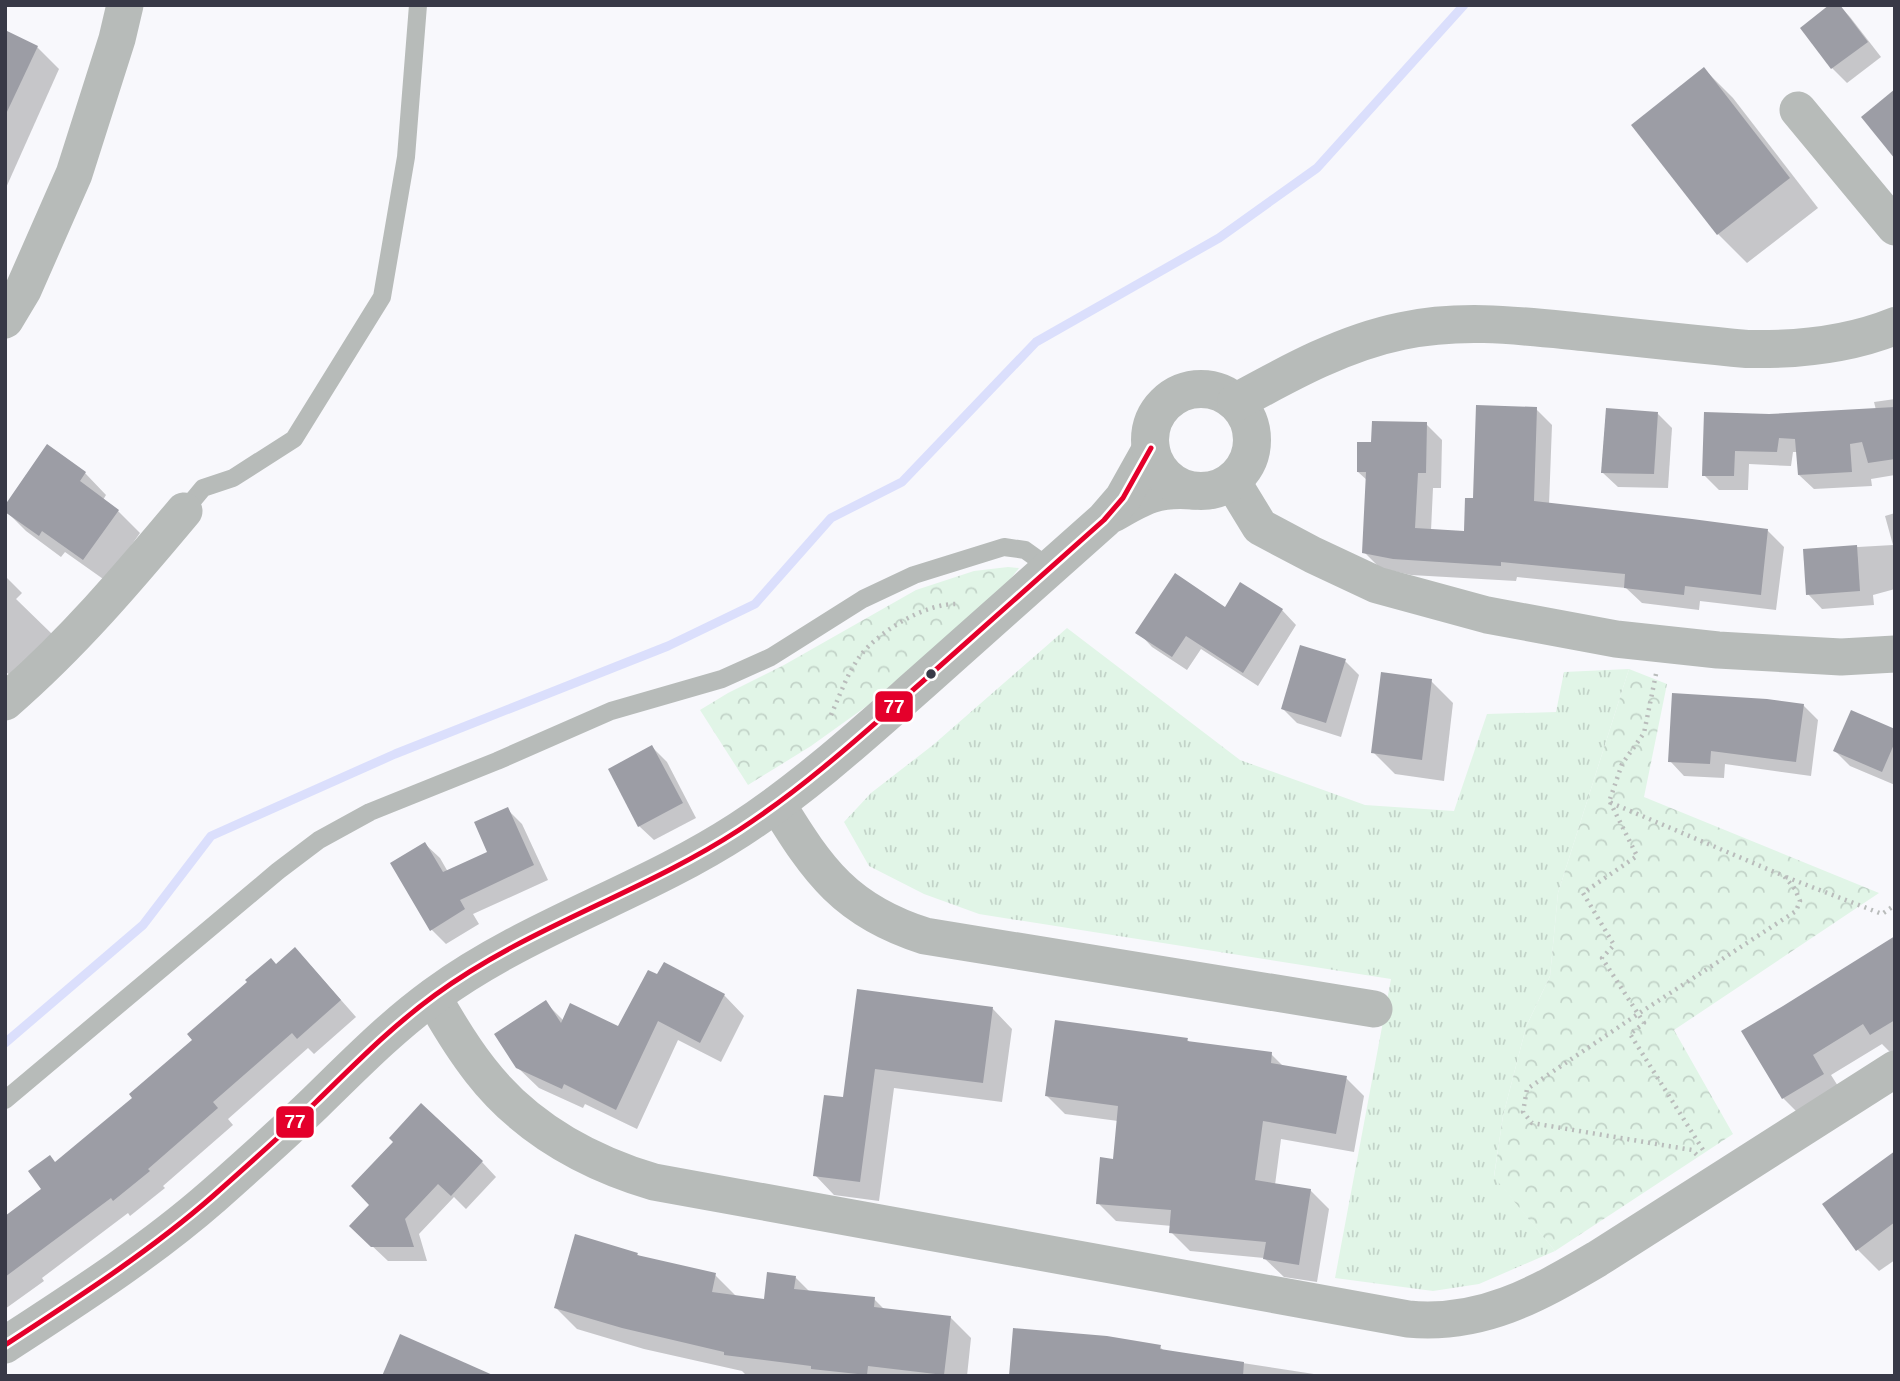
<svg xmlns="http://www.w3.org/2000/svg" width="1900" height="1381" viewBox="0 0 1900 1381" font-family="Arial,sans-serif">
<defs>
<pattern id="grass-tufts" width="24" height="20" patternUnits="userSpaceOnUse" patternTransform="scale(1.75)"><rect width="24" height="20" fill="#e1f5e7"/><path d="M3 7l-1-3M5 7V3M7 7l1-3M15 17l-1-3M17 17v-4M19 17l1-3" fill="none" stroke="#c2d3c8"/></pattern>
<pattern id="park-crowns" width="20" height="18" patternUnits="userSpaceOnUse" patternTransform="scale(1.75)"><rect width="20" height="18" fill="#e1f5e7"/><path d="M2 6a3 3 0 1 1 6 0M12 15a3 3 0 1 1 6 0" fill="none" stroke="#c2d3c8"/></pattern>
</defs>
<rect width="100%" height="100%" fill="#f8f8fc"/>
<path fill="url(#grass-tufts)" d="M 1067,628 L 1240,760 L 1365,805 L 1454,811 L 1487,714 L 1556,712 L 1564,672 L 1629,669 L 1558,893 L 1550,976 L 1526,1027 L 1503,1116 L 1494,1176 L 1555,1251 L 1479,1284 L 1433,1291 L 1335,1278 L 1391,979 L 979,914 L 924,894 L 869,866 L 844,822 L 871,793 L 933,745 Z"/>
<g fill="url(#park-crowns)">
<path d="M 1008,567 L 1019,568 L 1002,590 L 885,693 L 811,746 L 748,785 L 700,710 L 728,693 L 784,665 L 916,590 L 974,571 Z"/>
<path d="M 1629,669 L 1667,684 L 1644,797 L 1879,893 L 1674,1030 L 1733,1134 L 1555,1251 L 1494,1177 L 1503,1116 L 1526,1027 L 1550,976 L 1558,893 Z"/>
</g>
<g fill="#0003">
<path d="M 1839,5 L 1850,17 L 1881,57 L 1847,83 L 1832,68 L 1802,28 Z"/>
<path d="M 5,32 L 37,47 L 59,69 L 5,190 Z"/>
<path d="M 1704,69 L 1733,98 L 1818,208 L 1747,263 L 1718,234 L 1633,125 Z"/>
<path d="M 1895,399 L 1895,475 L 1871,479 L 1872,486 L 1814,489 L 1799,475 L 1798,452 L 1793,452 L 1791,466 L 1749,464 L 1748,490 L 1719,490 L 1704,475 L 1769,416 L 1876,410 L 1874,402 Z"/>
<path d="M 1536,409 L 1552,425 L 1549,505 L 1768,531 L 1784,547 L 1776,610 L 1700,601 L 1699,610 L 1642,603 L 1626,588 L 1517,577 L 1516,581 L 1411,575 L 1380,568 L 1364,552 L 1368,481 L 1358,472 L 1373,444 L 1426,424 L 1442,440 L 1441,488 L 1433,488 L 1431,531 L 1466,533 L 1474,500 Z"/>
<path d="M 1658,414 L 1672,428 L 1668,488 L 1618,487 L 1603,473 Z"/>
<path d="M 85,473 L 106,495 L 103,500 L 118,511 L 140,533 L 106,581 L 65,552 L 61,557 L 26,531 L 5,510 Z"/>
<path d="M 1895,513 L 1895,589 L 1873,595 L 1874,605 L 1822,609 L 1808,594 L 1805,550 L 1893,545 L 1885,516 Z"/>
<path d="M 5,576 L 22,593 L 16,599 L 52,634 L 13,678 L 5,671 Z"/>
<path d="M 1226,609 L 1282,610 L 1296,625 L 1258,686 L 1201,649 L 1187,670 L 1152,647 L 1138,632 Z"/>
<path d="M 1345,661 L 1359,675 L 1341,737 L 1297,723 L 1283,709 Z"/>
<path d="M 1431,681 L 1453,703 L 1444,781 L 1395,774 L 1373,752 Z"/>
<path d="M 1803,705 L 1818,720 L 1811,776 L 1725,764 L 1724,778 L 1684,776 L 1670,761 Z"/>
<path d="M 1895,731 L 1895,785 L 1850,766 L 1835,751 Z"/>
<path d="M 652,747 L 667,762 L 696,818 L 654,840 L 639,826 Z"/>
<path d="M 507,809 L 522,824 L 548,880 L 473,914 L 479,924 L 446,944 L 431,929 L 425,844 L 440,858 L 448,872 L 489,853 Z"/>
<path d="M 1895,937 L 1895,1052 L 1892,1054 L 1882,1044 L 1831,1075 L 1843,1094 L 1803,1118 L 1783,1098 Z"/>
<path d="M 276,966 L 311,966 L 356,1017 L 314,1054 L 308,1048 L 228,1119 L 233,1125 L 163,1186 L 165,1188 L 130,1216 L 128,1213 L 42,1278 L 44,1281 L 5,1309 L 5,1218 L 44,1189 L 56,1163 L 135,1098 Z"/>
<path d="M 658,977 L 724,995 L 744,1016 L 721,1062 L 678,1040 L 637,1129 L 585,1104 L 583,1108 L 539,1088 L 517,1067 L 546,1003 L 564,1021 L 619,1028 Z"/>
<path d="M 858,991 L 993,1009 L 1012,1029 L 1002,1102 L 894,1088 L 879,1201 L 834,1195 L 815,1175 L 844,1099 Z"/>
<path d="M 1187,1039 L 1190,1043 L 1271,1054 L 1284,1067 L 1346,1078 L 1364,1096 L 1354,1152 L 1281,1139 L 1275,1185 L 1310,1190 L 1329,1209 L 1317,1282 L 1284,1277 L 1264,1258 L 1190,1251 L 1171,1232 L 1172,1226 L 1116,1221 L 1098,1203 L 1115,1160 L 1118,1121 L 1065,1114 L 1046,1095 Z"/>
<path d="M 1895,1153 L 1895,1260 L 1879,1271 L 1857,1249 Z"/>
<path d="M 482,1162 L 496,1177 L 466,1209 L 454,1197 L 419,1234 L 427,1261 L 388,1261 L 351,1226 L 372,1205 Z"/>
<path d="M 637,1254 L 640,1257 L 715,1275 L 736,1296 L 765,1301 L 795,1277 L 810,1292 L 874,1299 L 885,1310 L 950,1317 L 971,1338 L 967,1376 L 747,1376 L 742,1371 L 644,1349 L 577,1329 L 556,1308 Z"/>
<path d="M 1160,1347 L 1164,1351 L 1327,1376 L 1011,1376 Z"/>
</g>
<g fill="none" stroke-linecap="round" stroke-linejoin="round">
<path stroke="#dbdffc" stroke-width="9" d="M 5,1043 L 143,925 L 211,836 L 395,754 L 668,646 L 755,604 L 831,518 L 902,482 L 1036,342 L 1219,238 L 1317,168 L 1464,5"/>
</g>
<g fill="#9c9da5">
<path d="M 1829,5 L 1840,5 L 1868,42 L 1831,69 L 1800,28 Z"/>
<path d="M 5,30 L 38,46 L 5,116 Z"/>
<path d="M 1704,67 L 1790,178 L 1717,235 L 1631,125 Z"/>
<path d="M 1895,89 L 1895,159 L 1861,117 Z"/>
<path d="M 1476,405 L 1537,407 L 1534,501 L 1692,519 L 1768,529 L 1761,595 L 1685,586 L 1684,595 L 1624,588 L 1625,574 L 1501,562 L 1501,566 L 1393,559 L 1362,553 L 1366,472 L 1357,472 L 1357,442 L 1371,442 L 1372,421 L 1427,422 L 1426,473 L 1418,473 L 1415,528 L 1464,531 L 1465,498 L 1473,498 Z"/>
<path d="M 1895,407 L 1895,459 L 1868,463 L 1862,442 L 1850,444 L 1852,472 L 1798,475 L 1795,439 L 1779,438 L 1777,452 L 1735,451 L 1734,476 L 1702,476 L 1704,412 L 1769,414 Z"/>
<path d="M 1606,408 L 1658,412 L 1654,474 L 1601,473 Z"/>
<path d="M 47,444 L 86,472 L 80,481 L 119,510 L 83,560 L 42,531 L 39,536 L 5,512 L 5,505 Z"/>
<path d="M 1857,545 L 1860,591 L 1806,595 L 1803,549 Z"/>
<path d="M 1175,573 L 1225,607 L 1240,582 L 1283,609 L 1243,673 L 1186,636 L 1172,657 L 1135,633 Z"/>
<path d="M 1300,645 L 1346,659 L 1326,723 L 1281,709 Z"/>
<path d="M 1381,672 L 1432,679 L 1422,760 L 1371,753 Z"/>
<path d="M 1672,693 L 1767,699 L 1804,704 L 1796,762 L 1711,751 L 1710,764 L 1668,762 Z"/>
<path d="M 1851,710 L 1895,729 L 1895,742 L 1882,772 L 1833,751 Z"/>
<path d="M 652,745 L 683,803 L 638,827 L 608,769 Z"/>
<path d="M 508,807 L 534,865 L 460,900 L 465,909 L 430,931 L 390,863 L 425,842 L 443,872 L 487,852 L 474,822 Z"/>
<path d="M 1895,936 L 1895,1020 L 1870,1035 L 1863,1024 L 1813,1055 L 1824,1074 L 1782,1099 L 1741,1031 L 1783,1006 Z"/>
<path d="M 295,947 L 341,1000 L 297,1039 L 292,1033 L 213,1102 L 218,1108 L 148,1169 L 150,1171 L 113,1201 L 111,1198 L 5,1277 L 5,1216 L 41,1189 L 28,1171 L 50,1155 L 55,1162 L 132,1098 L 129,1094 L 192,1040 L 187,1034 L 247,982 L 245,980 L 271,958 L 276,964 Z"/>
<path d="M 664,962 L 725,994 L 700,1043 L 658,1021 L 616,1110 L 564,1084 L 562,1089 L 516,1068 L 494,1034 L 546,1000 L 561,1023 L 570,1003 L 618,1026 L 648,970 L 657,974 Z"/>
<path d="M 857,989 L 993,1007 L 983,1083 L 875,1069 L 860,1182 L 813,1176 L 824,1095 L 843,1097 Z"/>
<path d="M 1055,1020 L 1188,1038 L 1187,1041 L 1272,1052 L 1271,1063 L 1347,1076 L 1336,1134 L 1263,1121 L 1255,1180 L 1311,1189 L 1299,1265 L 1263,1259 L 1266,1242 L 1169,1233 L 1171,1210 L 1096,1204 L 1100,1157 L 1113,1159 L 1118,1106 L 1045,1096 Z"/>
<path d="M 421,1103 L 483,1161 L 451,1196 L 438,1184 L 405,1219 L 414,1247 L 371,1247 L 349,1226 L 369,1205 L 351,1186 L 393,1142 L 389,1138 Z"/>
<path d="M 1895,1151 L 1895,1222 L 1856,1251 L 1822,1204 Z"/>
<path d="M 575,1234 L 638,1253 L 637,1255 L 716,1273 L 712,1292 L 764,1299 L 767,1272 L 796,1276 L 794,1289 L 875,1297 L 874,1307 L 951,1316 L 944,1375 L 868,1366 L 867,1375 L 811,1369 L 811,1366 L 724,1355 L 724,1352 L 622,1328 L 554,1308 Z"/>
<path d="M 1013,1328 L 1107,1336 L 1161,1345 L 1160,1349 L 1244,1362 L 1243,1376 L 1009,1376 Z"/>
<path d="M 400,1334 L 495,1376 L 382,1376 Z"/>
</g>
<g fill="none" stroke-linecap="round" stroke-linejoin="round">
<g stroke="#b9bcbb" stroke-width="4.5" stroke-dasharray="2 5" stroke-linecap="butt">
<path d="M 1656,674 L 1644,733 L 1622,764 L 1609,802 L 1784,876 L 1795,889 L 1800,901 L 1796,911 L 1638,1014 L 1527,1089 L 1523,1112 L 1532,1123 L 1692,1150 L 1699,1157"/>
<path d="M 831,715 C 840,695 847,674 860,656 C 879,631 927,602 959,604"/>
<path d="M 1610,802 L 1637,856 L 1583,893 L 1614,945 L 1602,958 L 1644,1023 L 1630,1034 L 1705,1153"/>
<path d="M 1786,877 L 1882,914 L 1895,905"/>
</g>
<g stroke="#b7bbb9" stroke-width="18">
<path d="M 184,511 L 203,488 L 233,478 L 294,439 L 382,297 L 406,157 L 418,5"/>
<path d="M 5,1100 L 278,871 L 319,840 L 370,812 L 497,761 L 611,711 L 722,679 L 771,657 L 863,599 L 914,575 L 1004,547 L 1025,550 L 1050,568"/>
</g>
<g stroke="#b7bbb9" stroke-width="37">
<path d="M 1798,110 L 1895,227"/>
<path d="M 5,320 L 23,290 L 74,174 L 117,39 L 125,5"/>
<path d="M 1232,481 L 1260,527 L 1313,555 L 1377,585 L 1487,615 L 1616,639 L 1718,650 L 1841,657 L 1895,654"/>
<path d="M 1113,514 C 1143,496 1158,488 1193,491"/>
<path d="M 5,702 C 72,644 128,578 184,511"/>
<path d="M 777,804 C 818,871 846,911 925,936 L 1374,1009"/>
<path d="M 433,997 C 447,1022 462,1047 480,1070 C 524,1127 587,1162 654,1182 L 1408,1319 C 1481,1326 1536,1295 1597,1259 L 1895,1069"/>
<path d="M 5,1345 C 77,1298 149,1252 213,1196 C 248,1165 283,1134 316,1102 C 354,1065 391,1027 435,995 C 528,927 642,893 739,830 C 805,787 863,734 922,682 C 983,628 1043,574 1104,520 L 1123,498 L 1151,448"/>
</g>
<g stroke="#b7bbb9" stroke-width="38">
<circle cx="1201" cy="440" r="51"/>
<path d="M 1236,402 C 1289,373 1343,343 1402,331 C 1463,318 1522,326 1583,332 C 1638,338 1693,344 1747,349 C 1797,350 1848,345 1895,326"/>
</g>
<g stroke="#fff" stroke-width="10">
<path id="bus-1" d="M 5,1345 C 77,1298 149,1252 213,1196 C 248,1165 283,1134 316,1102 C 354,1065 391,1027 435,995 C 528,927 642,893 739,830 C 805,787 863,734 922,682 C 983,628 1043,574 1104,520 L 1123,498 L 1151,448"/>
</g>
<use href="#bus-1" stroke="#e4002b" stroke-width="5"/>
</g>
<circle fill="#383947" stroke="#fff" stroke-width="2.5" cx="931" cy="674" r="6"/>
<g stroke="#fff" stroke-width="2.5">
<rect x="874" y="690" width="40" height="33" rx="7" fill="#e4002b"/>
<rect x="275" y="1105" width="40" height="34" rx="7" fill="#e4002b"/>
</g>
<g font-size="19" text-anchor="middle" font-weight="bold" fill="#fff">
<text x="894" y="713">77</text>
<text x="295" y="1128">77</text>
</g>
<rect width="1900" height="1381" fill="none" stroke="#383947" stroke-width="14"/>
</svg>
